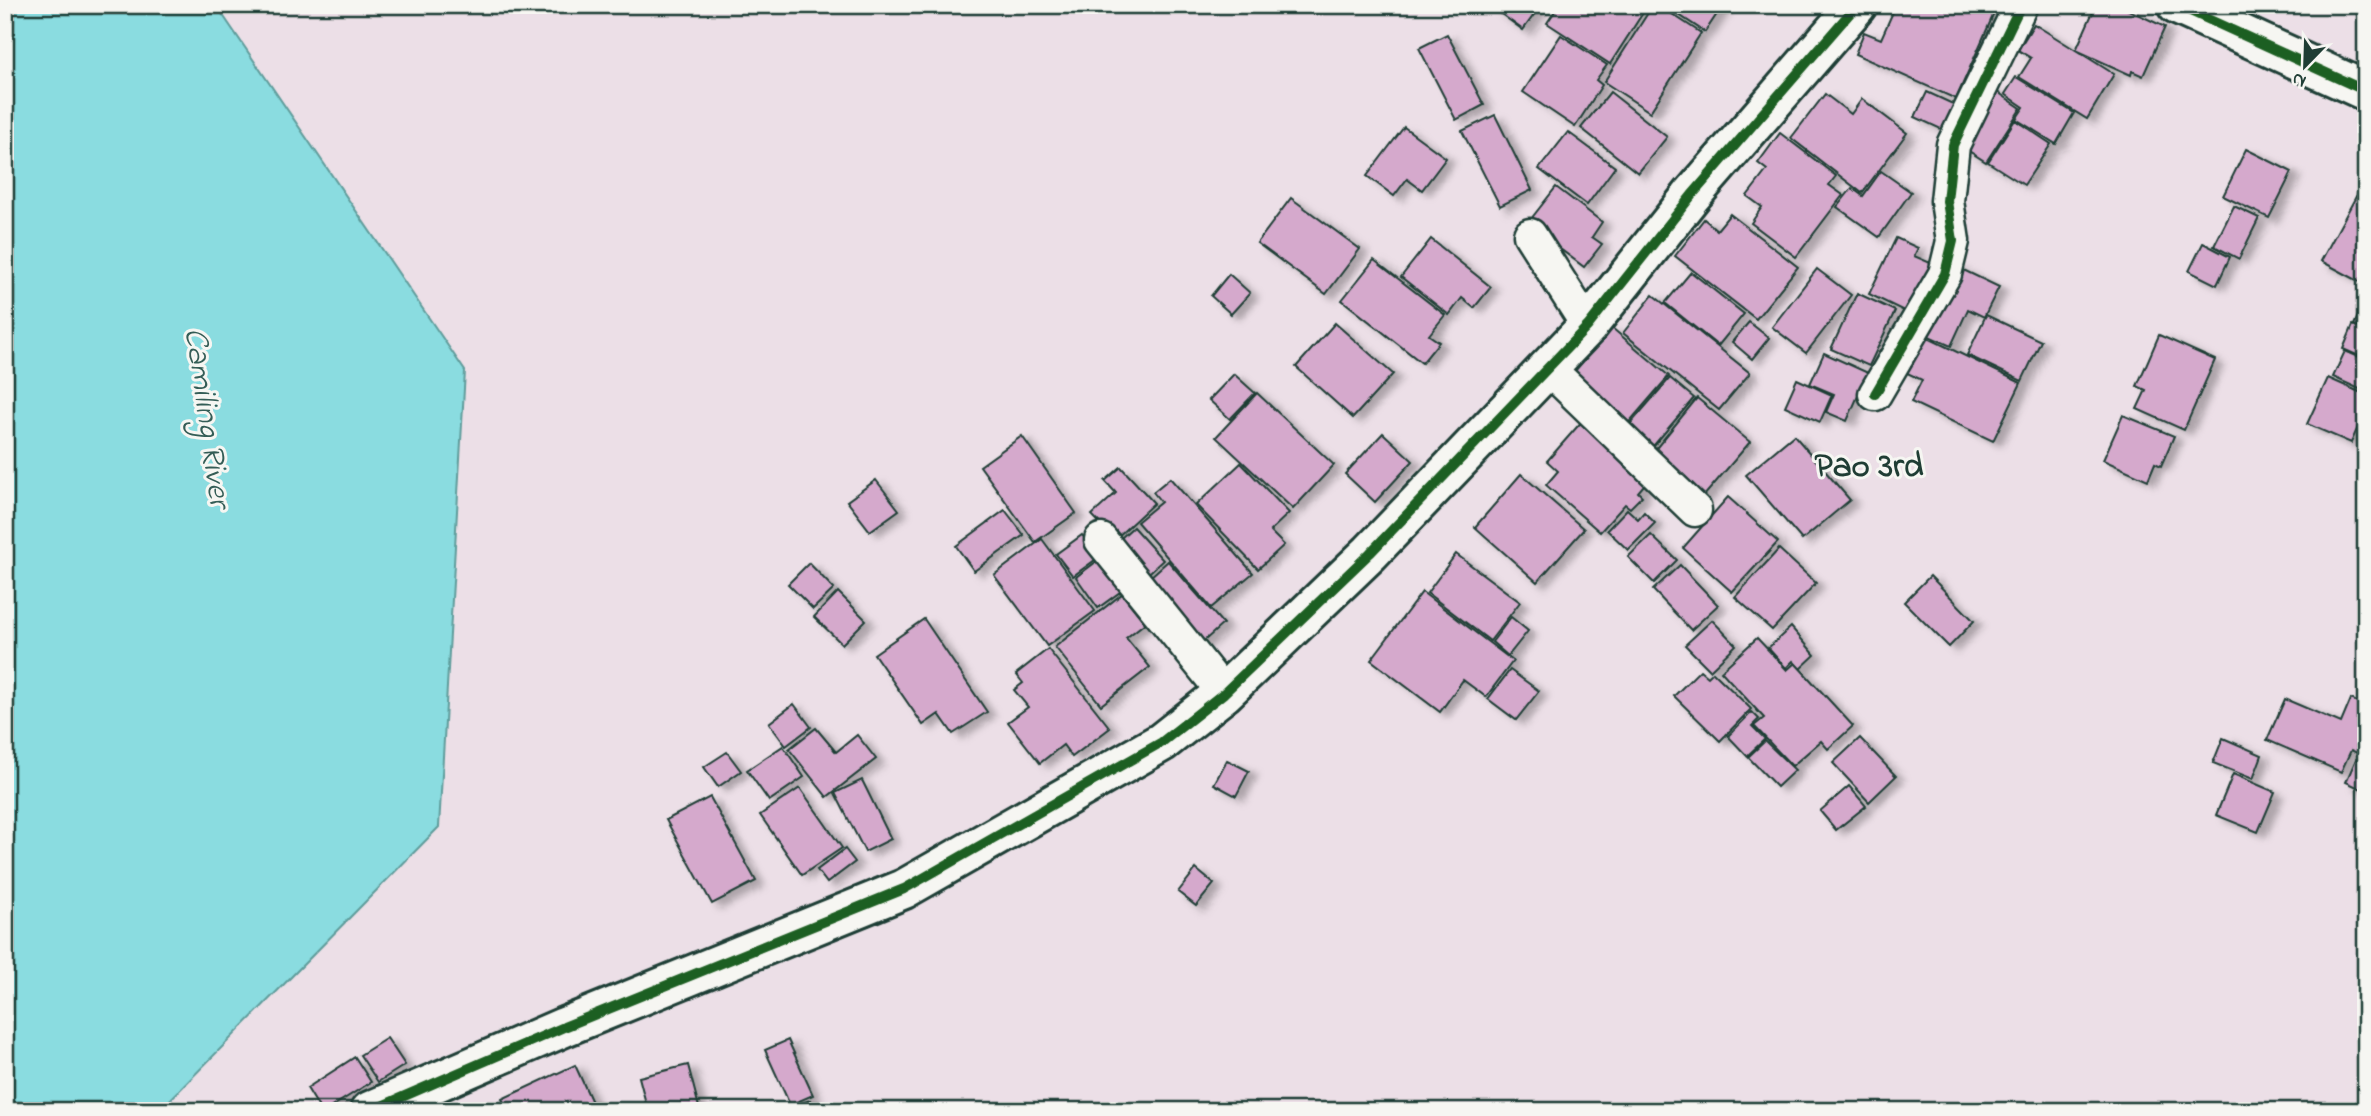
<svg xmlns="http://www.w3.org/2000/svg" width="2371" height="1116" viewBox="0 0 2371 1116" font-family="'Indie Flower',sans-serif">
<defs>
<filter id="shadow"><feDropShadow dx="8" dy="4.5" stdDeviation="3.5" flood-color="#0004"/></filter>
</defs>
<rect width="100%" height="100%" fill="#ecdfe7"/>
<filter id="ink" filterUnits="userSpaceOnUse"><feTurbulence type="fractalNoise" baseFrequency=".0143" numOctaves="2"/><feDisplacementMap in="SourceGraphic" scale="14" xChannelSelector="R" yChannelSelector="G"/><feConvolveMatrix kernelMatrix="1 2 1 2 8 2 1 2 1" color-interpolation-filters="sRGB"/></filter>
<g filter="url(#ink)">
<path fill="#8adce0" stroke="#5f9c9b" stroke-width="2" d="M 5,5 L 216,5 L 465,371 L 439,827 L 159,1111 L 5,1111 Z"/>
<g fill="#d5a9cc" stroke="#1f3d34" stroke-width="2" filter="url(#shadow)">
<path d="M 1495,5 L 1541,5 L 1523,30 L 1493,8 Z"/>
<path d="M 1559,5 L 1648,5 L 1610,64 L 1547,23 Z"/>
<path d="M 1653,5 L 1658,5 L 1701,33 L 1650,112 L 1604,82 Z"/>
<path d="M 1664,5 L 1723,5 L 1705,32 Z"/>
<path d="M 1896,5 L 1988,5 L 1996,9 L 1956,99 L 1855,54 L 1864,32 L 1881,39 Z"/>
<path d="M 2096,5 L 2118,5 L 2165,27 L 2143,76 L 2132,71 L 2131,75 L 2076,50 Z"/>
<path d="M 2034,24 L 2114,74 L 2087,119 L 2019,77 L 2031,58 L 2018,50 Z"/>
<path d="M 1447,34 L 1484,105 L 1456,120 L 1419,48 Z"/>
<path d="M 1561,35 L 1607,65 L 1596,80 L 1602,85 L 1575,127 L 1523,92 Z"/>
<path d="M 2016,77 L 2074,113 L 2056,144 L 2016,119 L 2024,107 L 2005,94 Z"/>
<path d="M 1993,89 L 2021,108 L 1986,162 L 1958,144 Z"/>
<path d="M 1610,92 L 1667,137 L 1638,173 L 1581,128 Z"/>
<path d="M 1927,92 L 1955,105 L 1943,130 L 1915,117 Z"/>
<path d="M 1825,94 L 1851,114 L 1862,99 L 1907,133 L 1862,193 L 1791,138 Z"/>
<path d="M 1495,115 L 1532,190 L 1500,206 L 1462,131 Z"/>
<path d="M 2015,120 L 2051,144 L 2024,185 L 1988,162 Z"/>
<path d="M 1404,127 L 1446,158 L 1422,190 L 1407,179 L 1394,196 L 1367,176 Z"/>
<path d="M 1568,132 L 1615,167 L 1587,205 L 1539,169 Z"/>
<path d="M 1780,133 L 1836,176 L 1829,185 L 1843,195 L 1796,257 L 1751,223 L 1762,207 L 1747,196 L 1767,170 L 1758,163 Z"/>
<path d="M 2246,149 L 2292,172 L 2269,218 L 2223,196 Z"/>
<path d="M 1881,171 L 1911,192 L 1879,237 L 1837,207 L 1852,188 L 1863,196 Z"/>
<path d="M 2366,178 L 2366,285 L 2321,261 Z"/>
<path d="M 1556,187 L 1602,222 L 1592,237 L 1602,244 L 1584,267 L 1527,224 Z"/>
<path d="M 1291,198 L 1360,249 L 1326,294 L 1257,243 Z"/>
<path d="M 2234,206 L 2259,218 L 2239,259 L 2214,246 Z"/>
<path d="M 1730,214 L 1798,267 L 1756,319 L 1675,256 L 1704,219 L 1717,230 Z"/>
<path d="M 1896,238 L 1918,248 L 1914,256 L 1940,267 L 1930,289 L 1920,284 L 1906,312 L 1869,294 Z"/>
<path d="M 1431,239 L 1491,287 L 1474,308 L 1462,298 L 1449,315 L 1401,277 Z"/>
<path d="M 2203,243 L 2230,257 L 2217,285 L 2189,271 Z"/>
<path d="M 1374,260 L 1445,315 L 1429,335 L 1439,342 L 1422,363 L 1342,300 Z"/>
<path d="M 1953,265 L 1999,287 L 1984,317 L 1968,309 L 1951,346 L 1920,332 Z"/>
<path d="M 1817,269 L 1851,295 L 1806,353 L 1772,327 Z"/>
<path d="M 1691,272 L 1744,314 L 1718,346 L 1665,303 Z"/>
<path d="M 1229,274 L 1250,293 L 1231,314 L 1211,296 Z"/>
<path d="M 1857,293 L 1895,311 L 1869,366 L 1831,349 Z"/>
<path d="M 1653,295 L 1750,373 L 1719,410 L 1623,333 Z"/>
<path d="M 2366,298 L 2366,330 L 2354,325 Z"/>
<path d="M 1986,315 L 2041,341 L 2022,381 L 1967,355 Z"/>
<path d="M 1749,322 L 1769,338 L 1752,359 L 1732,342 Z"/>
<path d="M 1335,323 L 1393,374 L 1353,418 L 1296,367 Z"/>
<path d="M 2353,325 L 2366,331 L 2366,359 L 2343,349 Z"/>
<path d="M 1612,328 L 1669,376 L 1625,427 L 1568,379 Z"/>
<path d="M 1920,334 L 2021,383 L 1993,441 L 1911,402 L 1922,380 L 1903,371 Z"/>
<path d="M 2159,335 L 2215,360 L 2184,430 L 2137,409 L 2146,390 L 2137,386 Z"/>
<path d="M 2345,351 L 2366,360 L 2366,392 L 2333,377 Z"/>
<path d="M 1824,353 L 1868,373 L 1847,421 L 1826,412 L 1834,394 L 1810,384 Z"/>
<path d="M 1234,374 L 1255,393 L 1230,419 L 1209,400 Z"/>
<path d="M 1670,378 L 1694,398 L 1649,451 L 1625,430 Z"/>
<path d="M 2328,378 L 2366,395 L 2366,409 L 2351,443 L 2307,424 Z"/>
<path d="M 1797,379 L 1832,395 L 1820,422 L 1785,406 Z"/>
<path d="M 1257,393 L 1334,465 L 1293,509 L 1216,437 Z"/>
<path d="M 1697,398 L 1750,442 L 1698,503 L 1653,452 Z"/>
<path d="M 2123,415 L 2174,436 L 2161,466 L 2155,463 L 2148,480 L 2103,460 Z"/>
<path d="M 1584,419 L 1650,478 L 1638,492 L 1642,496 L 1630,508 L 1625,504 L 1600,532 L 1546,485 L 1558,471 L 1547,461 Z"/>
<path d="M 1383,433 L 1413,461 L 1375,502 L 1345,474 Z"/>
<path d="M 1794,435 L 1850,500 L 1802,540 L 1746,475 Z"/>
<path d="M 1022,436 L 1076,513 L 1035,542 L 980,466 Z"/>
<path d="M 1241,463 L 1289,513 L 1270,531 L 1284,545 L 1258,569 L 1196,505 Z"/>
<path d="M 1121,467 L 1154,503 L 1115,539 L 1092,515 L 1116,493 L 1105,481 Z"/>
<path d="M 1521,474 L 1584,529 L 1537,582 L 1475,527 Z"/>
<path d="M 1170,478 L 1253,573 L 1211,608 L 1137,522 L 1161,502 L 1153,492 Z"/>
<path d="M 876,480 L 899,510 L 870,531 L 847,501 Z"/>
<path d="M 1728,497 L 1778,542 L 1732,592 L 1683,548 Z"/>
<path d="M 1627,509 L 1638,519 L 1644,512 L 1655,523 L 1628,550 L 1607,530 Z"/>
<path d="M 1005,510 L 1024,535 L 974,571 L 956,546 Z"/>
<path d="M 1133,527 L 1163,560 L 1140,581 L 1110,548 Z"/>
<path d="M 1082,535 L 1099,557 L 1073,576 L 1056,554 Z"/>
<path d="M 1651,535 L 1677,560 L 1654,583 L 1628,557 Z"/>
<path d="M 1042,539 L 1095,611 L 1047,646 L 994,575 Z"/>
<path d="M 1779,549 L 1816,583 L 1772,630 L 1735,597 Z"/>
<path d="M 1456,554 L 1520,602 L 1490,641 L 1427,593 Z"/>
<path d="M 1100,559 L 1124,589 L 1098,608 L 1076,577 Z"/>
<path d="M 1168,561 L 1223,624 L 1195,649 L 1140,586 Z"/>
<path d="M 809,563 L 834,589 L 813,609 L 788,584 Z"/>
<path d="M 1680,565 L 1718,605 L 1691,630 L 1653,590 Z"/>
<path d="M 1930,576 L 1974,621 L 1949,647 L 1904,602 Z"/>
<path d="M 838,592 L 866,620 L 842,644 L 814,617 Z"/>
<path d="M 1422,592 L 1513,661 L 1486,697 L 1463,680 L 1440,712 L 1371,660 Z"/>
<path d="M 1122,594 L 1145,623 L 1126,638 L 1150,667 L 1101,705 L 1055,647 Z"/>
<path d="M 1511,617 L 1528,631 L 1508,656 L 1492,642 Z"/>
<path d="M 924,619 L 987,712 L 953,734 L 939,714 L 923,725 L 874,654 Z"/>
<path d="M 1712,620 L 1736,645 L 1710,670 L 1685,645 Z"/>
<path d="M 1791,627 L 1815,655 L 1800,669 L 1793,661 L 1786,668 L 1768,648 Z"/>
<path d="M 1757,638 L 1787,670 L 1795,663 L 1853,726 L 1828,749 L 1821,741 L 1792,766 L 1754,726 L 1764,718 L 1721,671 Z"/>
<path d="M 1048,649 L 1110,728 L 1072,757 L 1063,745 L 1040,763 L 1008,722 L 1028,707 L 1014,690 L 1023,683 L 1016,674 Z"/>
<path d="M 1510,670 L 1539,691 L 1516,720 L 1488,699 Z"/>
<path d="M 1700,670 L 1708,677 L 1713,672 L 1751,709 L 1720,741 L 1674,696 Z"/>
<path d="M 2285,699 L 2341,723 L 2351,699 L 2366,706 L 2366,739 L 2359,754 L 2351,750 L 2341,772 L 2267,740 Z"/>
<path d="M 794,704 L 811,727 L 786,746 L 769,723 Z"/>
<path d="M 1752,712 L 1759,719 L 1752,726 L 1765,739 L 1747,756 L 1728,736 Z"/>
<path d="M 816,728 L 836,752 L 857,735 L 876,759 L 827,797 L 789,749 Z"/>
<path d="M 1860,738 L 1896,776 L 1869,802 L 1833,763 Z"/>
<path d="M 2223,738 L 2262,755 L 2253,779 L 2213,763 Z"/>
<path d="M 1765,741 L 1795,770 L 1777,787 L 1748,757 Z"/>
<path d="M 783,746 L 804,777 L 769,801 L 747,770 Z"/>
<path d="M 2366,748 L 2366,791 L 2346,782 L 2356,759 L 2361,761 Z"/>
<path d="M 727,752 L 741,771 L 718,787 L 704,767 Z"/>
<path d="M 1227,760 L 1249,771 L 1236,796 L 1214,784 Z"/>
<path d="M 2233,774 L 2275,792 L 2258,832 L 2216,815 Z"/>
<path d="M 862,780 L 891,839 L 865,852 L 835,793 Z"/>
<path d="M 1849,786 L 1866,806 L 1836,830 L 1820,811 Z"/>
<path d="M 800,788 L 842,848 L 802,875 L 760,815 Z"/>
<path d="M 710,797 L 756,881 L 712,904 L 666,820 Z"/>
<path d="M 845,849 L 855,862 L 827,883 L 817,870 Z"/>
<path d="M 1196,869 L 1214,884 L 1196,906 L 1178,892 Z"/>
<path d="M 387,1038 L 405,1065 L 378,1082 L 360,1055 Z"/>
<path d="M 788,1040 L 813,1095 L 790,1105 L 765,1050 Z"/>
<path d="M 355,1057 L 371,1082 L 325,1111 L 321,1111 L 307,1088 Z"/>
<path d="M 575,1065 L 596,1111 L 508,1111 L 502,1099 Z"/>
<path d="M 688,1065 L 700,1111 L 648,1111 L 639,1077 Z"/>
<path d="M 810,1100 L 815,1111 L 783,1111 Z"/>
</g>
<g fill="none" stroke-linecap="round" stroke-linejoin="round">
<g stroke="#1f3d34" stroke-width="37">
<g id="street">
<path d="M 1530,235 L 1588,326"/>
<path d="M 1547,367 L 1695,510"/>
<path d="M 1875,394 L 1945,274 L 1953,241 L 1947,201 L 1953,145 L 2021,5"/>
<path d="M 1101,540 L 1224,693"/>
</g>
</g>
<g stroke="#1f3d34" stroke-width="44">
<g id="secondary">
<path d="M 2177,5 L 2366,91"/>
<path d="M 370,1111 L 564,1027 L 904,889 L 1162,742 L 1224,693 L 1370,553 L 1588,326 L 1692,195 L 1857,5"/>
</g>
</g>
<use href="#street" stroke="#f6f6f2" stroke-width="32"/>
<use href="#secondary" stroke="#f6f6f2" stroke-width="38"/>
<g stroke="#f6f6f2" stroke-width="15">
<g id="cycleway">
<path d="M 2177,5 L 2366,91"/>
<path d="M 1875,394 L 1945,274 L 1953,241 L 1947,201 L 1953,145 L 2021,5"/>
<path d="M 370,1111 L 564,1027 L 904,889 L 1162,742 L 1224,693 L 1370,553 L 1588,326 L 1692,195 L 1857,5"/>
</g>
</g>
<use href="#cycleway" stroke="#1b5e20" stroke-width="10"/>
</g>
</g>
<g text-anchor="middle" stroke-width="6" stroke-linejoin="round" paint-order="stroke">
<g font-size="33" font-style="italic" fill="#345d56" stroke="#f6f6f2">
<text transform="translate(210 417) rotate(82)" y="12">Camiling River</text>
</g>
<g font-size="35" font-weight="bold" fill="#1f3d34" stroke="#f6f6f2">
<text x="1869" y="476">Pao 3rd</text>
</g>
</g>
<rect width="2371" height="1116" fill="none" stroke="#f6f6f2" stroke-width="28"/>
<rect x="14" y="14" width="2343" height="1088" fill="none" stroke="#1f3d34" stroke-width="2.5" filter="url(#ink)"/>
<g transform="translate(2305 66) rotate(203)" stroke="#f6f6f2" stroke-width="5" paint-order="stroke">
<path d="M0-5L12 26L0 18L-12 26Z" fill="#1f3d34"/>
<text y="-10" font-size="19" font-weight="bold" text-anchor="middle" fill="#1f3d34">N</text>
</g>
</svg>
